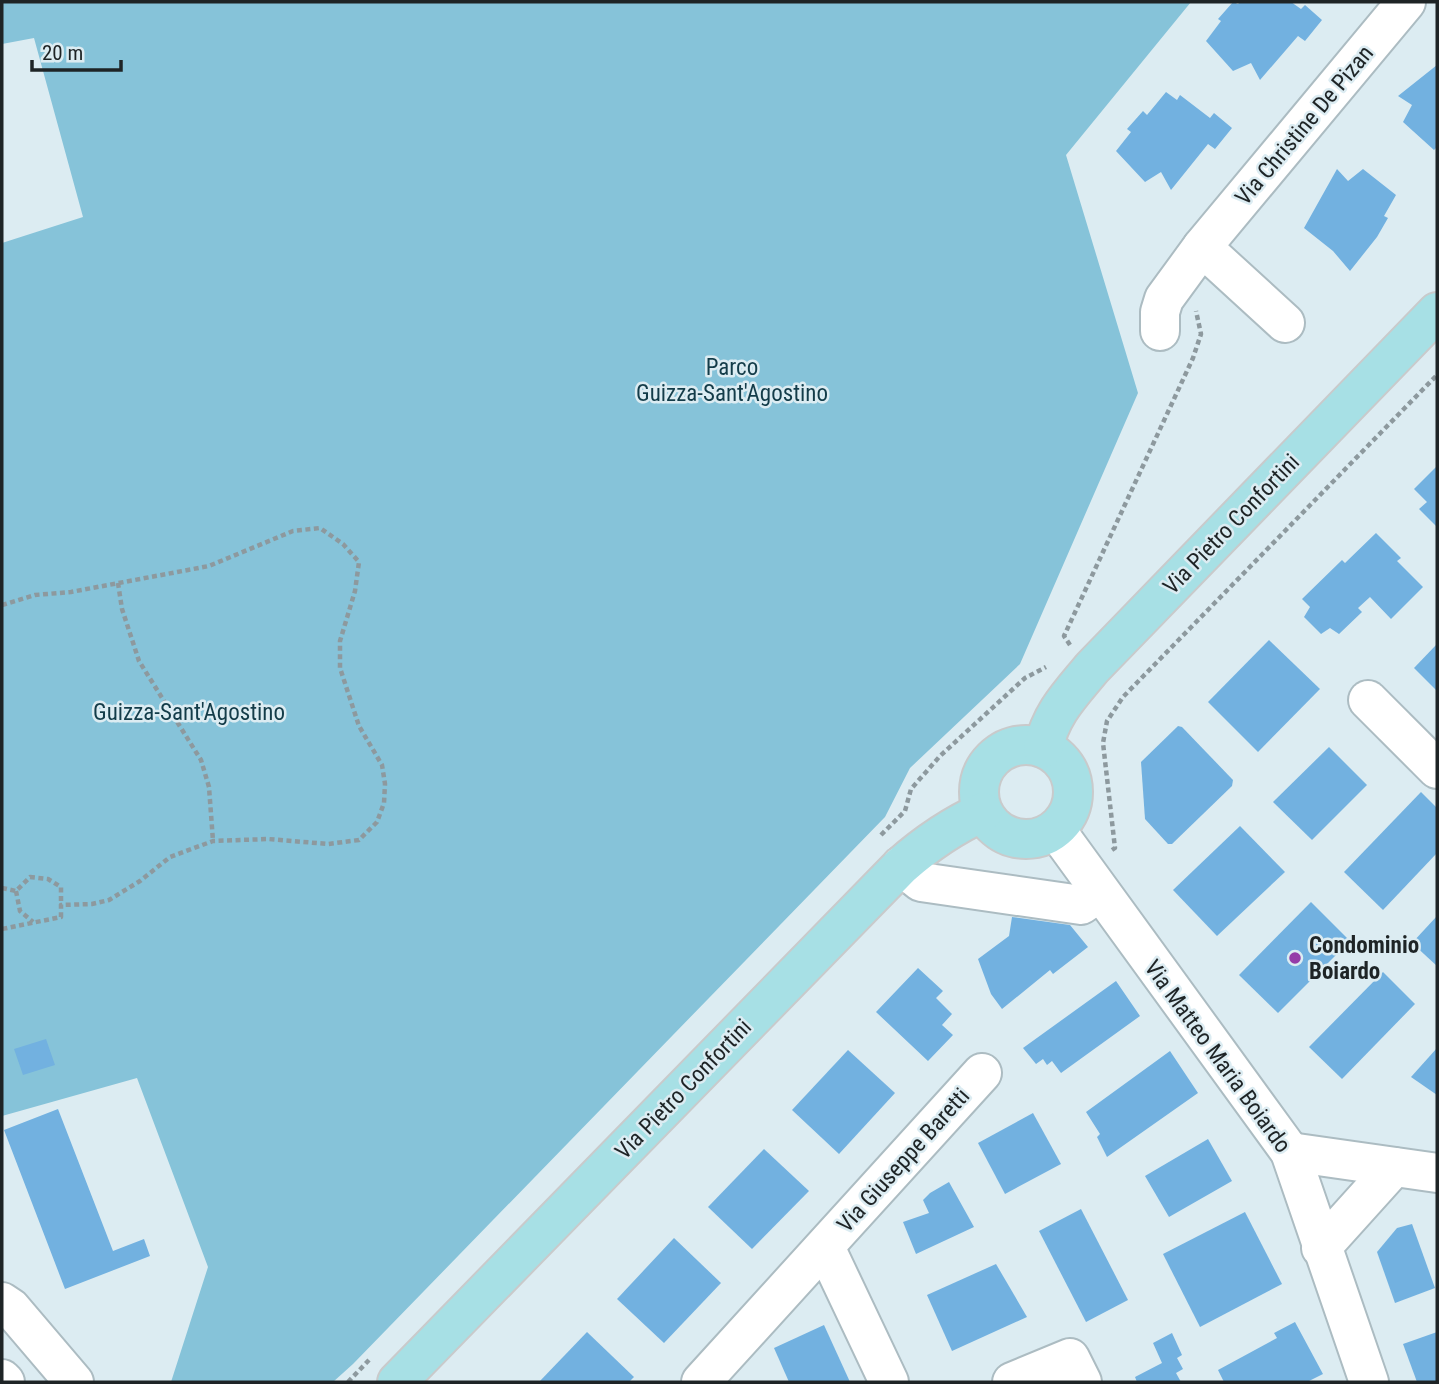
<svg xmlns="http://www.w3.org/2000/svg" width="1439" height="1384" viewBox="0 0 1439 1384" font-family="'Roboto Condensed',sans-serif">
<rect width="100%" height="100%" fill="#dcecf2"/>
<path fill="#86c3d9" d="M 2,2 L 1191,2 L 1066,155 L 1138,393 L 1020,664 L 910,768 L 885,817 L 353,1364 L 333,1382 L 171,1382 L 208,1267 L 137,1078 L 2,1116 L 2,243 L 83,217 L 34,38 L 2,44 Z"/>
<g fill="#72b1e0">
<path d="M 1233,2 L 1238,4 L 1240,2 L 1291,2 L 1301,9 L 1305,5 L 1322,20 L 1305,41 L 1298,36 L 1260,80 L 1251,63 L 1233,71 L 1206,41 L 1221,21 L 1218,19 Z"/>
<path d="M 1437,65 L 1437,147 L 1434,150 L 1403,122 L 1412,105 L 1398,96 Z"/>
<path d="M 1166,92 L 1177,100 L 1180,95 L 1210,118 L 1214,113 L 1232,128 L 1215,149 L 1208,144 L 1171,190 L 1161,172 L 1145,182 L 1116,151 L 1131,132 L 1127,129 L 1143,111 L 1147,115 Z"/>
<path d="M 1337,169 L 1348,181 L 1363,169 L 1396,195 L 1384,216 L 1388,218 L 1377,237 L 1350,271 L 1333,251 L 1304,228 Z"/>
<path d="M 1437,466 L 1437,527 L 1419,509 L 1427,502 L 1414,489 Z"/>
<path d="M 1376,533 L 1401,558 L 1397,561 L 1423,587 L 1391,619 L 1370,597 L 1358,608 L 1362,612 L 1339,634 L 1330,628 L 1321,634 L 1304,617 L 1310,607 L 1302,599 L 1342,560 L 1345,563 Z"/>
<path d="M 1269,640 L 1320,689 L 1258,752 L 1208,702 Z"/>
<path d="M 1437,644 L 1437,691 L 1414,668 Z"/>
<path d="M 1178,726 L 1182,727 L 1233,780 L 1232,786 L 1172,844 L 1168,844 L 1145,819 L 1141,762 Z"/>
<path d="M 1329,747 L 1367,785 L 1312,840 L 1273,802 Z"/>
<path d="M 1421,792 L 1437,808 L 1437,853 L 1383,910 L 1344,872 Z"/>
<path d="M 1240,826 L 1285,872 L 1217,936 L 1173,890 Z"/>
<path d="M 1311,902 L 1350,941 L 1278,1013 L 1239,975 Z"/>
<path d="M 1437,916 L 1437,966 L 1412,943 Z"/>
<path d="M 1012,917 L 1070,925 L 1088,947 L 1053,974 L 1050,970 L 1002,1009 L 991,994 L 978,959 L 1009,936 Z"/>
<path d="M 918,968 L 943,991 L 936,998 L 952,1014 L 942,1025 L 953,1035 L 928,1061 L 876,1012 Z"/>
<path d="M 1383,972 L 1415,1004 L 1342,1079 L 1309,1047 Z"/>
<path d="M 1116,981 L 1140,1016 L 1061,1073 L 1052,1061 L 1047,1065 L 1043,1059 L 1036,1064 L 1023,1048 Z"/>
<path d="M 46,1039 L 55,1065 L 23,1075 L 14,1049 Z"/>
<path d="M 1437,1048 L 1437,1095 L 1411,1077 Z"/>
<path d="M 848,1050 L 895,1093 L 839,1154 L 792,1110 Z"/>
<path d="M 1170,1051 L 1198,1093 L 1107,1157 L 1097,1137 L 1100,1134 L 1086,1112 Z"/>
<path d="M 58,1109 L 113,1251 L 144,1239 L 150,1256 L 65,1289 L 4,1130 Z"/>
<path d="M 1033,1113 L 1061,1164 L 1005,1194 L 978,1143 Z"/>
<path d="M 1208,1139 L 1232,1181 L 1169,1217 L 1145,1176 Z"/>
<path d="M 764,1149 L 809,1191 L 752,1249 L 708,1207 Z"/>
<path d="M 949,1182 L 974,1227 L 916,1254 L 903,1222 L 929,1213 L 923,1200 L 930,1193 Z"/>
<path d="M 1081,1209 L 1128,1300 L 1086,1322 L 1039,1231 Z"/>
<path d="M 1245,1212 L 1282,1284 L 1200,1327 L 1163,1254 Z"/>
<path d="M 1412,1224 L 1435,1288 L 1395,1303 L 1377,1252 L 1397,1228 Z"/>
<path d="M 674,1238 L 721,1283 L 664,1343 L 617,1299 Z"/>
<path d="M 996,1264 L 1027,1317 L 952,1351 L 927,1295 Z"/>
<path d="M 1295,1322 L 1323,1374 L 1307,1382 L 1224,1382 L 1218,1370 L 1277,1338 L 1274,1333 Z"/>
<path d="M 824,1325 L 850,1382 L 789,1382 L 774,1348 Z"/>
<path d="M 587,1332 L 634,1377 L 629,1382 L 539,1382 Z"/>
<path d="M 1437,1332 L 1437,1382 L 1417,1382 L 1403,1344 Z"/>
<path d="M 1172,1333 L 1182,1355 L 1177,1358 L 1183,1369 L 1176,1373 L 1181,1382 L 1137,1382 L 1135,1377 L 1162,1363 L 1153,1343 Z"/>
</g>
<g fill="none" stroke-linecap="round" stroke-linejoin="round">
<g stroke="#acbcc2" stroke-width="42">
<g id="minor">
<path d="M 1202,247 L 1285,323"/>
<path d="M 1160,331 L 1160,312 L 1164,299 L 1202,247 L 1406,2"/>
<path d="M 1368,700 L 1437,769"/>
<path d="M 1056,830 L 1290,1152 L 1369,1382"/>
<path d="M 901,866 L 921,882 L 1081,905 L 1100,892"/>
<path d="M 1290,1152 L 1437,1173"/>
<path d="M 825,1247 L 889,1382"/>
<path d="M 1321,1248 L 1394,1167"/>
<path d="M 2,1302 L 11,1308 L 74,1382"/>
<path d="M 2,1379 L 5,1382"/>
<path d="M 701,1382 L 982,1073"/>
<path d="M 1012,1382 L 1070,1358 L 1082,1382"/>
</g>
</g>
<g stroke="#c9cacb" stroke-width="42">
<g id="major">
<circle cx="1026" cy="792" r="47"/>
<path d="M 1043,748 C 1052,712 1069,696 1092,668 L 1437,312"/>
<path d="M 397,1382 L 901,866 C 926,844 952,826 983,812"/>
</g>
</g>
<g stroke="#8d999e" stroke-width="4.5" stroke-dasharray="5 3.5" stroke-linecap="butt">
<path d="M 118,583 L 122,609 L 139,661 L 201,760 L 209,787 L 213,841"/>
<path d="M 2,605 L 35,595 L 71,592 L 209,566 L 293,531 L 320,528 L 343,544 L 359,562 L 355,591 L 340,641 L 340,668 L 359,726 L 382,765 L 385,784 L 384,803 L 377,822 L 359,840 L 328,844 L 268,839 L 213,841 L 170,857 L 140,881 L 109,900 L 92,904 L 61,905 L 61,917 L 2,929"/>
<path d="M 1070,645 L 1064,636 L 1193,358 L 1201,334 L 1196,311"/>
<path d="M 881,835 L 905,811 L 911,789 L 940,756 L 1025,678 L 1046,667"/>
<path d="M 1112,850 L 1115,848 L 1103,743 L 1107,721 L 1123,697 L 1437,375"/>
<path d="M 2,888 L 16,891 L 30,877 L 48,879 L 61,887 L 61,905"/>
<path d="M 16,891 L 20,911 L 33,922"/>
<path d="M 348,1382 L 369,1360"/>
</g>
<use href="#minor" stroke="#fff" stroke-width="38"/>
<use href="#major" stroke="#a7e0e5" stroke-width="38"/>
</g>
<circle fill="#953ca8" stroke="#dcecf2" stroke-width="2.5" cx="1295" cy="958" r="7"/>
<g text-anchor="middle" stroke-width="5" stroke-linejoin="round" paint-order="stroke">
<g font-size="23" fill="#1e2426" stroke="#dcecf2">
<text transform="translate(1304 125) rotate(-50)" y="8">Via Christine De Pizan</text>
<text transform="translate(1231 524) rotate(-46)" y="8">Via Pietro Confortini</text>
<text transform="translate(1218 1056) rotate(54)" y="8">Via Matteo Maria Boiardo</text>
<text transform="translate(683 1089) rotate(-46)" y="8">Via Pietro Confortini</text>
<text transform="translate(903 1160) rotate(-48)" y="8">Via Giuseppe Baretti</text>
</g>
<g font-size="23" fill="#133c49" stroke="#dcecf2">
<text x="732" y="375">Parco<tspan x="732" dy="26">Guizza-Sant'Agostino</tspan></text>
<text x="189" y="720">Guizza-Sant'Agostino</text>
</g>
<g font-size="23" font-weight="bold" fill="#1e2426" stroke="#dcecf2" text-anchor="start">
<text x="1309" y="953">Condominio<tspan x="1309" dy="26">Boiardo</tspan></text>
</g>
</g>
<rect width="1439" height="1384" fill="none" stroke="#1e2426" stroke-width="7"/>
<path d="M32 60v10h89v-10" fill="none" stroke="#1e2426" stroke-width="3.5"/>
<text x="42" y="60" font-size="21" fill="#1e2426" stroke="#dcecf2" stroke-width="5" paint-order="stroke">20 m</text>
</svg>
